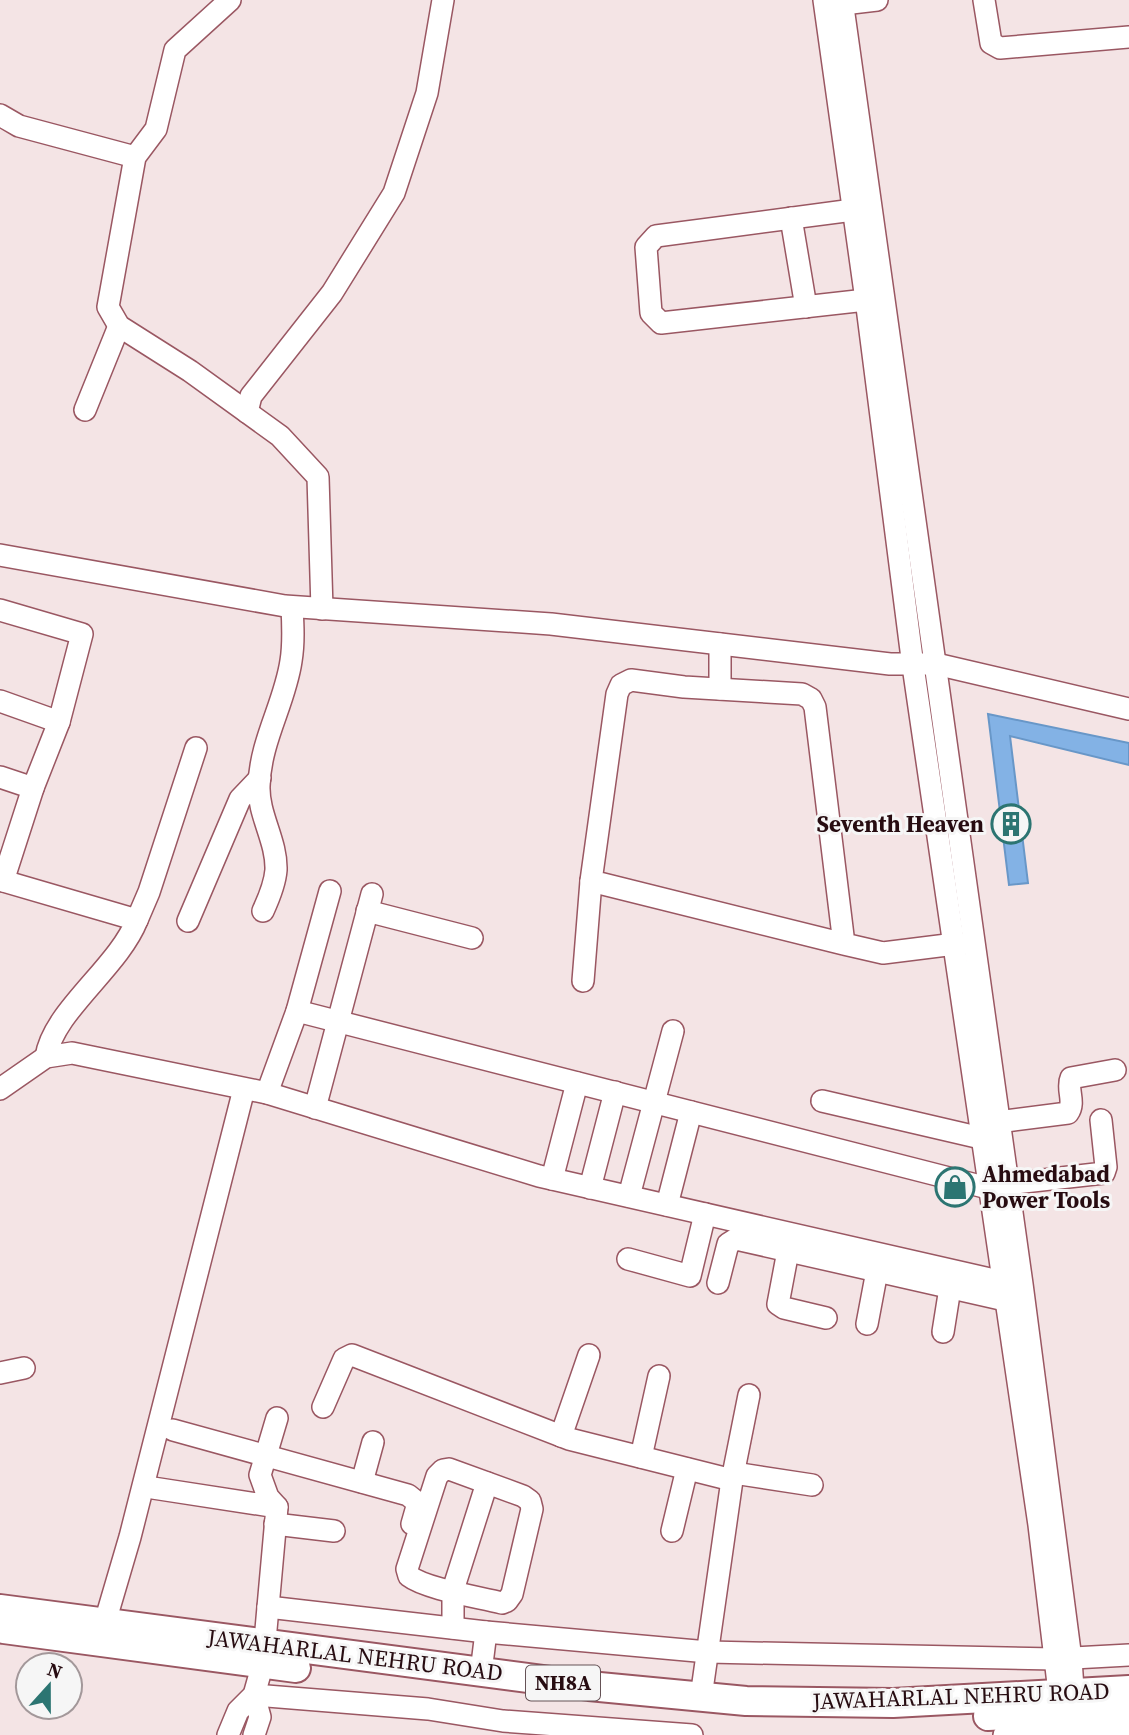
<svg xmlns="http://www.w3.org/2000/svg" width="1129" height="1735" viewBox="0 0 1129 1735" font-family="'Source Serif 4',serif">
<rect width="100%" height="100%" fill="#f4e4e5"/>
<path fill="#83b2e5" stroke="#6897c8" stroke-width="2" d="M 988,714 L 1129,743 L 1129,765 L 1010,736 L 1028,883 L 1009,885 Z"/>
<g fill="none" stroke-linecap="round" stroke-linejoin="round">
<g stroke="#9a5762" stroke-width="24">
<g id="minor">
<path d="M 230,0 L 175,50 L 156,129 L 135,157 L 108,307 L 119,326 L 190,371 L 280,436 L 318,477 L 322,609"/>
<path d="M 824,0 L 867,307 L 913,666 L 1039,1525 L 1059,1692 L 1060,1734"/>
<path d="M 842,0 L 1022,1284 L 1071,1659 L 1076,1734"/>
<path d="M 984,0 L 991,43 L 1000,48 L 1129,37"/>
<path d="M 843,4 L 877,0"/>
<path d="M 0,115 L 19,126 L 135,157"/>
<path d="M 853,210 L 656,236 L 646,247 L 651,313 L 661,323 L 866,300"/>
<path d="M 791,218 L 806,307"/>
<path d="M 85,410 L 119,326"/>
<path d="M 247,412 L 251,396 L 332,293 L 394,193 L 427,93 L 443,0"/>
<path d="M 0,555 L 285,606 L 551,624 L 890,664 L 936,664 L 1129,709"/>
<path d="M 0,610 L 82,634 L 59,722"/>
<path d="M 720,644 L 720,689"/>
<path d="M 0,701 L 59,722 L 33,788 L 0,777"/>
<path d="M 0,880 L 137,920 C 118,968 53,1011 46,1057"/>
<path d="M 3,881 L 33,788"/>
<path d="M 263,911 C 269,898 275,884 276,870 C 277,841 258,815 259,786 C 260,741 285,703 291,661 C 294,643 293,625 292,607"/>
<path d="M 367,911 L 472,938"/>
<path d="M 137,920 L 149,892 L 196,748"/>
<path d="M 188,921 L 240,799 L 260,778"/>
<path d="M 844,944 L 815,707 L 811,699 L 802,694 L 684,687 L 631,680 L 621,685 L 617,694 L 591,881 L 844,944 L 883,953 L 955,944"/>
<path d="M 583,981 L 591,881"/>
<path d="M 297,1011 L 988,1188"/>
<path d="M 0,1089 L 46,1057 L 72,1053 L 267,1093 L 539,1176 L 1003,1282"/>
<path d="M 267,1093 L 297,1011 L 330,891"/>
<path d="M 822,1101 L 981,1138"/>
<path d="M 315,1108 L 372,894"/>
<path d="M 998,1122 L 1068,1113 C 1076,1102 1066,1089 1071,1078 L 1115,1070"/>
<path d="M 552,1179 L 577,1083"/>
<path d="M 1007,1184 L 1104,1173 L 1106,1167 L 1101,1120"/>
<path d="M 590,1188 L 615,1092"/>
<path d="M 629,1196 L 673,1031"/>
<path d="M 667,1205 L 691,1112"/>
<path d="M 788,1251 L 778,1304 L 784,1308 L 826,1318"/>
<path d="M 628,1259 L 690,1276 L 705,1214"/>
<path d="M 718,1283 L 728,1244 L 736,1239 L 1005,1300"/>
<path d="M 867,1324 L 877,1271"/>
<path d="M 943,1332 L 950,1288"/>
<path d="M 0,1373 L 24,1368"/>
<path d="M 323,1407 L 344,1359 L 352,1355 L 569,1439 L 732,1480 L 701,1697"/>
<path d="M 277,1418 L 260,1475 L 268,1497 L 277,1507"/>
<path d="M 173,1430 L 408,1495 L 418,1503 L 412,1524"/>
<path d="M 561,1436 L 589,1355"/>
<path d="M 641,1457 L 659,1376"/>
<path d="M 449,1469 L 523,1496 L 530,1501 L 532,1509 L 512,1594 L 507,1601 L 502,1603 C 479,1597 426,1589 409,1576 L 407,1569 L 437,1476 L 443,1470 Z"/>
<path d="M 734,1473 L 812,1485"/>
<path d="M 732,1480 L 749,1395"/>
<path d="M 362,1482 L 373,1442"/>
<path d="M 153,1488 L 277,1507 L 263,1663 L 254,1695 L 238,1711 L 228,1735"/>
<path d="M 275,1524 L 334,1531"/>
<path d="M 672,1531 L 687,1469"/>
<path d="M 268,1607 L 486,1632 L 708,1652 L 1055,1659 L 1129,1655"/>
<path d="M 105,1622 L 130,1537 L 244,1089"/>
<path d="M 453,1628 L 453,1590 L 487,1483"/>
<path d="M 481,1672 L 486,1632"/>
<path d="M 254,1695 L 428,1709 L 503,1721 L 692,1735"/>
<path d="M 254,1735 L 260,1717 L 254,1695"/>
<path d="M 1004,1735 L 1129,1733"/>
</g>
</g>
<g stroke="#9a5762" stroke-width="32">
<g id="major">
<path d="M 0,1609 L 589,1686 L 746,1701 L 893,1703 L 1129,1690"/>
<path d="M 4,1629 L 296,1668"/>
<path d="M 988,1716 L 1129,1709"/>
</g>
</g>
<use href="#minor" stroke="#fff" stroke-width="21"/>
<use href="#major" stroke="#fff" stroke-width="28"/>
</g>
<defs>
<g id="building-ring" transform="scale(2.0125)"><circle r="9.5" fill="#f6f6f6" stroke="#2c7572" stroke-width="1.5"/><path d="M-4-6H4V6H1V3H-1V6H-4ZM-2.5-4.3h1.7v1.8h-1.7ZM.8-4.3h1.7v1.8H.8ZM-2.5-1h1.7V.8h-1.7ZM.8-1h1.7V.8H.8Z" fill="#2c7572"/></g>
<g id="shop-ring" transform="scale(2.0125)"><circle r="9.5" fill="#f6f6f6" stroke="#2c7572" stroke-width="1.5"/><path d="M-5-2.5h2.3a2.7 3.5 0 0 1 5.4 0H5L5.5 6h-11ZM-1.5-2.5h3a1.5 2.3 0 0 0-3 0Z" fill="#2c7572"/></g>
</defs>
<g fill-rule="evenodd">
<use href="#building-ring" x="1011" y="824"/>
<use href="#shop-ring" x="955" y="1187"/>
</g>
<g text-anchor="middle" stroke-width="6" stroke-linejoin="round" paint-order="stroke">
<rect fill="#f6f6f6" stroke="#655256" stroke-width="2" x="526" y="1665.5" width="74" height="35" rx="5"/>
<g font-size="21" font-weight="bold" fill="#270c11">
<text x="563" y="1690">NH8A</text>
</g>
<g font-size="23" font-weight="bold" fill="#270c11" stroke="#f6f6f6" text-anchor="end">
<text x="984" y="832">Seventh Heaven</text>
<text x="982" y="1182" text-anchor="start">Ahmedabad<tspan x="982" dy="26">Power Tools</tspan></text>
</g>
<g font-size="23" fill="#270c11" stroke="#f6f6f6">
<text transform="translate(355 1655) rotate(7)" y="8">JAWAHARLAL NEHRU ROAD</text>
<text transform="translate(961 1696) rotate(-2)" y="8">JAWAHARLAL NEHRU ROAD</text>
</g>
</g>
<g transform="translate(49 1686) rotate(21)"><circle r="33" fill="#f6f6f6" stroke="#a3989a" stroke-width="2"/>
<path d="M0-5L12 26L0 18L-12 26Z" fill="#2c7572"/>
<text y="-10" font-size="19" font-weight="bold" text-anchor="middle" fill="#270c11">N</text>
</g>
</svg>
